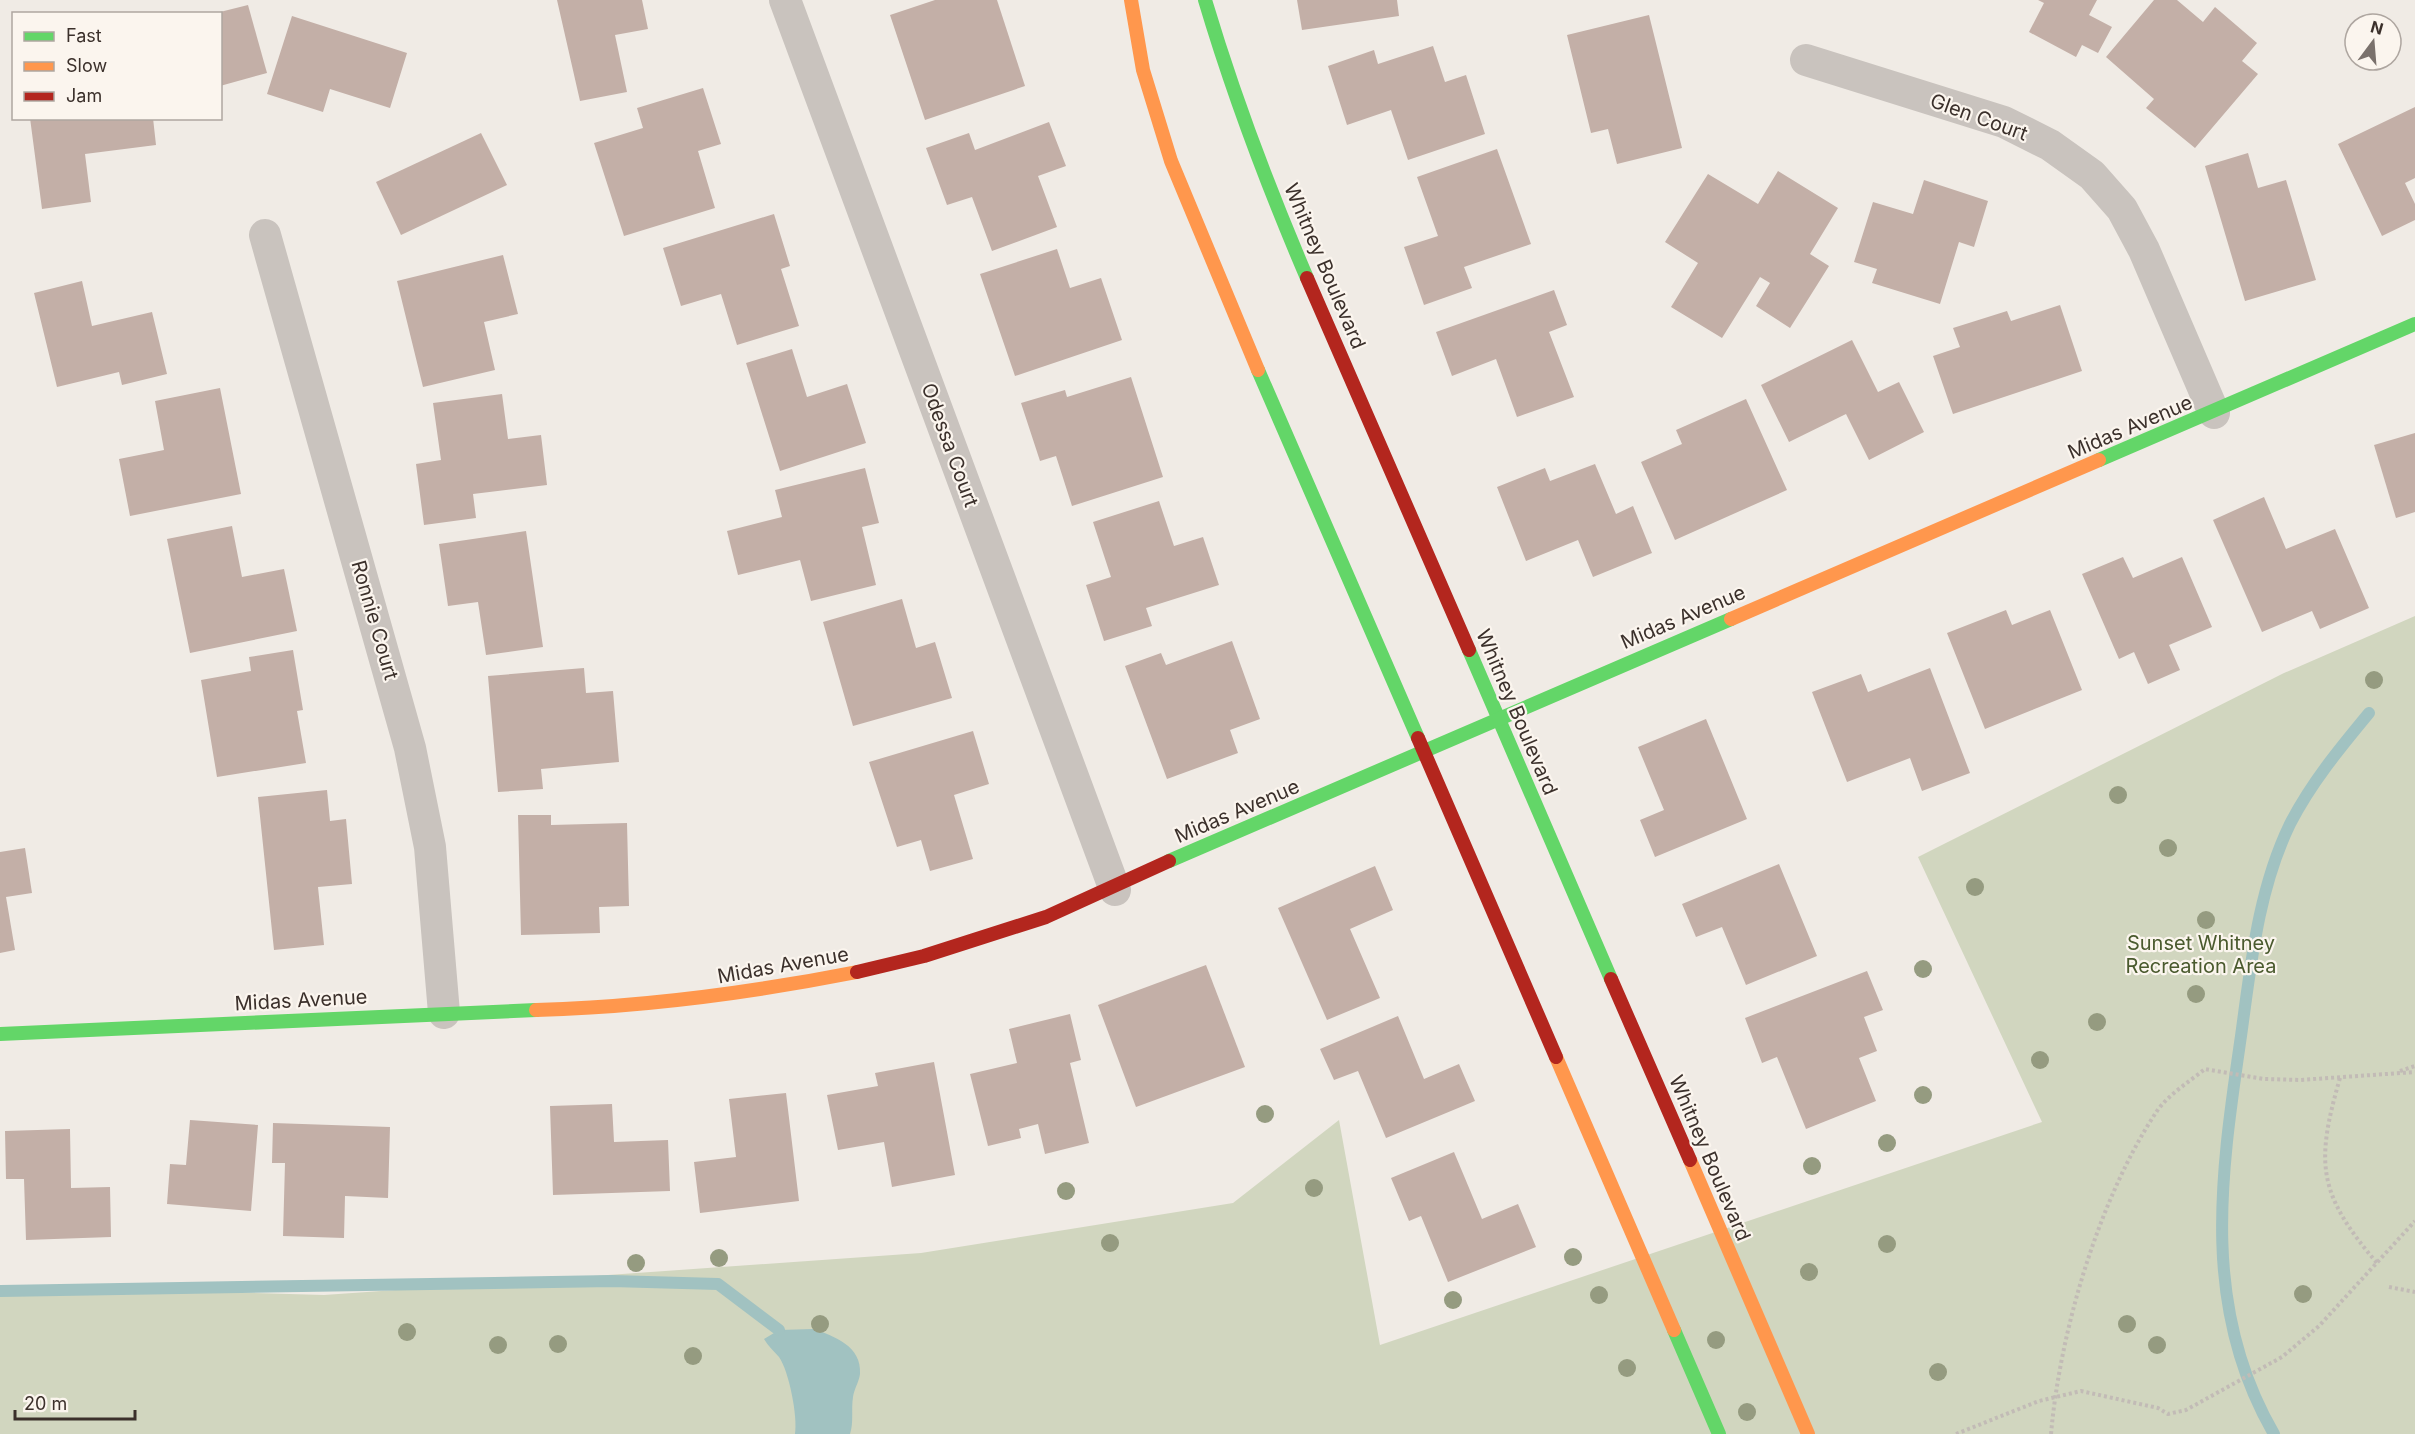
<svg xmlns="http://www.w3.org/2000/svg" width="2415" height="1434" viewBox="0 0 2415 1434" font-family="Inter,sans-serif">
<rect width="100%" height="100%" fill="#f0ebe5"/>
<path fill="#d1d6bf" d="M 2415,616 L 2415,1434 L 0,1434 L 0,1286 L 324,1295 L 921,1253 L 1233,1203 L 1339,1120 L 1380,1345 L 2042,1122 L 1918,857 L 2284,673 Z"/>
<path fill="#a1c2c1" d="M 813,1329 C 834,1336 862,1346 860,1374 C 859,1382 854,1389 853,1397 C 851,1410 854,1422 850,1434 L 795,1434 C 798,1417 789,1371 779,1357 C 774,1351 768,1346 764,1339 L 779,1330 Z"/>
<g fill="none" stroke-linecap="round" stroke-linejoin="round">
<g stroke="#a1c2c1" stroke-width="12">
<path d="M 0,1291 L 612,1281 L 718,1284 L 779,1330"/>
<path d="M 2274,1434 C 2200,1307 2221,1174 2241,1036 C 2251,964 2258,890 2290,824 C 2311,783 2340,748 2369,713"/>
</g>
</g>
<g fill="#c3afa7">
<path d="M 557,0 L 642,0 L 648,29 L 615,35 L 627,92 L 580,101 Z"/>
<path d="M 935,0 L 997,0 L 1025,86 L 925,120 L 890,15 Z"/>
<path d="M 1297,0 L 1397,0 L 1399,16 L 1302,30 Z"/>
<path d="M 2038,0 L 2097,0 L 2089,15 L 2112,27 L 2098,53 L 2082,45 L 2076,57 L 2029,32 L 2044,3 Z"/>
<path d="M 2154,0 L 2177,0 L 2203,22 L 2215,7 L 2257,43 L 2242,61 L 2258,74 L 2195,148 L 2146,108 L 2154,99 L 2106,57 Z"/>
<path d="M 248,5 L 267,73 L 220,86 L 220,12 Z"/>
<path d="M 1649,15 L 1682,148 L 1617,164 L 1608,129 L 1591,133 L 1567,35 Z"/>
<path d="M 292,16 L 407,53 L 390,108 L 330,89 L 323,112 L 267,94 Z"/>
<path d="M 1433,46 L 1445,82 L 1466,75 L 1485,134 L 1408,160 L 1391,110 L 1347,125 L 1328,66 L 1374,50 L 1378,64 Z"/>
<path d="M 703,88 L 721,144 L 698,151 L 715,208 L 624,236 L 594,143 L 643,128 L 637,108 Z"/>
<path d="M 2415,107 L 2415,178 L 2405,183 L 2415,204 L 2415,220 L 2382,236 L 2338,144 Z"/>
<path d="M 30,118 L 153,118 L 156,145 L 85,154 L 91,202 L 42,209 Z"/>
<path d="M 1049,122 L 1066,166 L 1038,176 L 1057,227 L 992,251 L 972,197 L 947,205 L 926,148 L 969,133 L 975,150 Z"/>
<path d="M 481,133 L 507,185 L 401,235 L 376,182 Z"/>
<path d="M 1497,149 L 1531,244 L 1464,267 L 1472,288 L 1424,305 L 1404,247 L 1438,236 L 1417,177 Z"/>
<path d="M 2248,153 L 2258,188 L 2286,180 L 2316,280 L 2245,301 L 2205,166 Z"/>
<path d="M 1778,171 L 1838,208 L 1810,254 L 1829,266 L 1790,328 L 1756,306 L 1770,283 L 1760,277 L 1722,338 L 1671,307 L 1698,263 L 1665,242 L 1708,174 L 1758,204 Z"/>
<path d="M 1924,180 L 1988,201 L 1974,247 L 1959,242 L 1940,304 L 1872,283 L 1877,269 L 1854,262 L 1873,202 L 1913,214 Z"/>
<path d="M 774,214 L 790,266 L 781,269 L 799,326 L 737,345 L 721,294 L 681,306 L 663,248 Z"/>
<path d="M 1057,249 L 1070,288 L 1101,278 L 1122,340 L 1015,376 L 980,274 Z"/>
<path d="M 503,255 L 518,314 L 484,322 L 495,370 L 423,387 L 397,281 Z"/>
<path d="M 82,281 L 92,326 L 152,312 L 167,374 L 122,385 L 119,372 L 57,387 L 34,293 Z"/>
<path d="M 1554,290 L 1567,325 L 1549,332 L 1574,397 L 1517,417 L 1496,359 L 1452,376 L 1436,332 Z"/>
<path d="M 2060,305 L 2082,371 L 1953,414 L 1933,356 L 1960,347 L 1953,328 L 2007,311 L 2011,321 Z"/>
<path d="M 1852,340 L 1878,392 L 1899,382 L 1924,432 L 1869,460 L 1846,414 L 1789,442 L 1761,385 Z"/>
<path d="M 792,349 L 807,397 L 847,384 L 866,443 L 780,471 L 746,363 Z"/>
<path d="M 1131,377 L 1163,477 L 1072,506 L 1056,456 L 1040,461 L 1021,403 L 1065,390 L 1067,397 Z"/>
<path d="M 220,388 L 241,494 L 130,516 L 119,459 L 164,450 L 155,401 Z"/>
<path d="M 502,394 L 508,439 L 541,435 L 547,485 L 473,494 L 476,518 L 424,525 L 416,464 L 441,460 L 433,403 Z"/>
<path d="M 1746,399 L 1787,490 L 1675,540 L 1641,462 L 1682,444 L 1676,430 Z"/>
<path d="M 2415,433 L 2415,512 L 2396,518 L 2374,445 Z"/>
<path d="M 1595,464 L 1616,514 L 1633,506 L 1652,553 L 1593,577 L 1578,540 L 1526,561 L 1497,487 L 1545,468 L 1550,481 Z"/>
<path d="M 865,468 L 879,523 L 862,527 L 876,585 L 811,601 L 800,560 L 738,575 L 727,531 L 782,517 L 775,490 Z"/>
<path d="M 2264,497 L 2286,549 L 2335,529 L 2369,608 L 2320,629 L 2312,611 L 2262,632 L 2213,520 Z"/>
<path d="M 1159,501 L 1174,546 L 1203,537 L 1219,585 L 1146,608 L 1152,626 L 1104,641 L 1086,585 L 1111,577 L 1093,522 Z"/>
<path d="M 232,526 L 242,577 L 284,569 L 297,631 L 190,653 L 167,539 Z"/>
<path d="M 526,531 L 543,647 L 486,655 L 478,602 L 448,606 L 439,544 Z"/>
<path d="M 2123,557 L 2133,578 L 2182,557 L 2212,627 L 2169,645 L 2180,670 L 2148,684 L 2134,652 L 2119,659 L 2082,574 Z"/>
<path d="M 902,599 L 916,648 L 935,642 L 952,698 L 853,726 L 823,622 Z"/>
<path d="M 2006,610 L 2012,625 L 2050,610 L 2082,690 L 1985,729 L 1947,633 Z"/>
<path d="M 1232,641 L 1260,719 L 1230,730 L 1238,753 L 1167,779 L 1125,666 L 1161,653 L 1166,665 Z"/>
<path d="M 293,650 L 303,710 L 297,711 L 306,763 L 217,777 L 201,680 L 251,671 L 249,657 Z"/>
<path d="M 584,668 L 586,693 L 613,691 L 619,762 L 541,769 L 543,789 L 498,792 L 488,676 Z"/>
<path d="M 1930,668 L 1970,773 L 1922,791 L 1910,758 L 1847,782 L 1812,692 L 1861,674 L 1868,692 Z"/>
<path d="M 1706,719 L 1747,819 L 1655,857 L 1640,820 L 1664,810 L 1638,747 Z"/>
<path d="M 973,731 L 989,784 L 954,795 L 973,859 L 930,871 L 921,840 L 897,847 L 869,762 Z"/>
<path d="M 327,790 L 330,821 L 346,819 L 352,884 L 318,887 L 324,945 L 274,950 L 258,797 Z"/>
<path d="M 518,815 L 551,815 L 551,825 L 627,823 L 629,906 L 599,907 L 600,933 L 521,935 Z"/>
<path d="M 25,848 L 32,893 L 6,897 L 15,950 L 0,953 L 0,852 Z"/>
<path d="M 1779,864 L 1817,956 L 1746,985 L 1722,927 L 1696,937 L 1682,904 Z"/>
<path d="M 1375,866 L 1393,910 L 1350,929 L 1380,998 L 1327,1020 L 1278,908 Z"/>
<path d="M 1206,965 L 1245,1067 L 1136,1107 L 1098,1005 Z"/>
<path d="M 1867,971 L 1883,1010 L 1864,1017 L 1877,1051 L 1859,1058 L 1876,1101 L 1806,1129 L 1777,1057 L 1762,1063 L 1745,1018 Z"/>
<path d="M 1070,1014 L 1081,1060 L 1070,1063 L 1089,1143 L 1045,1154 L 1038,1124 L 1019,1129 L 1021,1138 L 988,1146 L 970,1074 L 1017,1063 L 1009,1029 Z"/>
<path d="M 1398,1016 L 1424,1079 L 1459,1064 L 1475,1101 L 1386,1138 L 1358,1071 L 1334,1080 L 1320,1049 Z"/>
<path d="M 934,1062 L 955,1175 L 892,1187 L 884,1142 L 838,1150 L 827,1095 L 878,1086 L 875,1073 Z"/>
<path d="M 786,1093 L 799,1201 L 700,1213 L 694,1162 L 736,1157 L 729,1099 Z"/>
<path d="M 612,1104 L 614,1142 L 668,1140 L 670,1191 L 553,1195 L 550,1106 Z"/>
<path d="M 190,1120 L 258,1125 L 251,1211 L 167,1204 L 170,1164 L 186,1165 Z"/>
<path d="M 273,1123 L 390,1127 L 388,1198 L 345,1196 L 344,1238 L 283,1236 L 285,1163 L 272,1163 Z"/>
<path d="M 70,1129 L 71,1188 L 110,1187 L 111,1237 L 26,1240 L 24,1179 L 6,1179 L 5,1131 Z"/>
<path d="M 1454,1152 L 1482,1219 L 1518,1204 L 1536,1247 L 1448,1282 L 1421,1216 L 1409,1221 L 1391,1178 Z"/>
</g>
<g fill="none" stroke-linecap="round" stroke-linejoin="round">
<g stroke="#c2bbb6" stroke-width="4" stroke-dasharray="3 3" stroke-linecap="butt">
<path d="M 2400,1071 L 2415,1066"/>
<path d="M 2340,1078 C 2315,1164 2318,1194 2377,1263"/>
<path d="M 2389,1287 L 2415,1292"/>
<path d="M 1956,1434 L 2039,1401 L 2081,1391 L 2158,1408 L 2168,1414 L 2186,1410 L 2282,1357 L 2319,1326 L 2415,1221"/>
<path d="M 2051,1434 C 2060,1331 2099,1198 2157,1111 C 2168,1095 2190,1081 2205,1069 L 2264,1079 L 2300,1080 L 2415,1072"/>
</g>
<g stroke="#c9c3be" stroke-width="32">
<path d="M 785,0 L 1115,890"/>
<path d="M 1806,60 L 2004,122 L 2050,145 L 2092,175 L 2122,209 L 2144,250 L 2214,413"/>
<path d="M 265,235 L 410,748 L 430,847 L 444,1013"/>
</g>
<g stroke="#63d668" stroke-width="14">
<path d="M 1205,0 C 1233,94 1268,187 1307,278"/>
<path d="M 1258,370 L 1418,738"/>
<path d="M 2099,460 L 2415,324"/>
<path d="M 1469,650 L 1611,979"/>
<path d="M 1169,861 L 1731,619"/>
<path d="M 0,1034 L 536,1010"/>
<path d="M 1674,1330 L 1719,1434"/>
</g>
<g stroke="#ff974d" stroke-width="14">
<path d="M 1131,0 L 1143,70 L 1171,161 L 1258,370"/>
<path d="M 1731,619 L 2099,460"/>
<path d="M 536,1010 C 645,1007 750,993 857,972"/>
<path d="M 1556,1057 L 1674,1330"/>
<path d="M 1690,1160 L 1808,1434"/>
</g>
<g stroke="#b3261e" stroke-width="14">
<path d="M 1307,278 L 1469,650"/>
<path d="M 1418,738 L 1556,1057"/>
<path d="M 857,972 L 924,956 L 1046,917 L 1169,861"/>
<path d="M 1611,979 L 1690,1160"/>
</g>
</g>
<g fill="#959b80">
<circle cx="2374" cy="680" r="9"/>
<circle cx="2118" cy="795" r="9"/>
<circle cx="2168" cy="848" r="9"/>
<circle cx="1975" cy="887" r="9"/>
<circle cx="2206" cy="920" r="9"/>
<circle cx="1923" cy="969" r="9"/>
<circle cx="2196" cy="994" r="9"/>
<circle cx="2097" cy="1022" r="9"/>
<circle cx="2040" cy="1060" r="9"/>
<circle cx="1923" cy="1095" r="9"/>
<circle cx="1265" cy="1114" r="9"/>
<circle cx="1887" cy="1143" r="9"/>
<circle cx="1812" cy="1166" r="9"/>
<circle cx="1314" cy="1188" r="9"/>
<circle cx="1066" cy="1191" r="9"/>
<circle cx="1110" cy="1243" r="9"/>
<circle cx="1887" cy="1244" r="9"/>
<circle cx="1573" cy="1257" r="9"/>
<circle cx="719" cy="1258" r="9"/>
<circle cx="636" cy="1263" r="9"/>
<circle cx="1809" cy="1272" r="9"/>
<circle cx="2303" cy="1294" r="9"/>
<circle cx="1599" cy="1295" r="9"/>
<circle cx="1453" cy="1300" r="9"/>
<circle cx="820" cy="1324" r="9"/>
<circle cx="2127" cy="1324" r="9"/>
<circle cx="407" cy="1332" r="9"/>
<circle cx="1716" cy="1340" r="9"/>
<circle cx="558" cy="1344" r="9"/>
<circle cx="498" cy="1345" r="9"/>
<circle cx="2157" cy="1345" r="9"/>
<circle cx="693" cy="1356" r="9"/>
<circle cx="1627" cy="1368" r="9"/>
<circle cx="1938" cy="1372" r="9"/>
<circle cx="1747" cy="1412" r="9"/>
</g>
<g text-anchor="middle" stroke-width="4.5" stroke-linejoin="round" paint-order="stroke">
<g font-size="20" fill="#3b302b" stroke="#fbf5ee">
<text transform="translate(1979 117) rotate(20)" y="7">Glen Court</text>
<text transform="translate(1325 266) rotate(67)" y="7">Whitney Boulevard</text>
<text transform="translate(2130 427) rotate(-23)" y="7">Midas Avenue</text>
<text transform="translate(950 445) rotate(70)" y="7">Odessa Court</text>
<text transform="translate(1683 617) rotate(-23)" y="7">Midas Avenue</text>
<text transform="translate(375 620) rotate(74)" y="7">Ronnie Court</text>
<text transform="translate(1517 712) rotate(67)" y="7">Whitney Boulevard</text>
<text transform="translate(1237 811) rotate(-23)" y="7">Midas Avenue</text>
<text transform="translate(783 965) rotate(-10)" y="7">Midas Avenue</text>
<text transform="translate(301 1000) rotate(-3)" y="7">Midas Avenue</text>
<text transform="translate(1710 1158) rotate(67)" y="7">Whitney Boulevard</text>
</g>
<g font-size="20" fill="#4a5a2e" stroke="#fbf5ee">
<text x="2201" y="950">Sunset Whitney<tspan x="2201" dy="23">Recreation Area</tspan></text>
</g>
</g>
<rect x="12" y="12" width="210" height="108" fill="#fbf5ee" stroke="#aea6a0" stroke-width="1.5"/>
<rect x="24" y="32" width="30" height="9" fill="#63d668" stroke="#aea6a0" stroke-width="1.5"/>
<text x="66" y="42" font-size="18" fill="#3b302b">Fast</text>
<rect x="24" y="62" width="30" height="9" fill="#ff974d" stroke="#aea6a0" stroke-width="1.5"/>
<text x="66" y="72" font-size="18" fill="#3b302b">Slow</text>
<rect x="24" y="92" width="30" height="9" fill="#b3261e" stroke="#aea6a0" stroke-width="1.5"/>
<text x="66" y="102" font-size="18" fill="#3b302b">Jam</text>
<g transform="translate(2373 42) rotate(16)"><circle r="28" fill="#fbf5ee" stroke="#aea6a0" stroke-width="1.5"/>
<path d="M0-4.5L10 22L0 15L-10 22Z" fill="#7a716c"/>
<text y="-9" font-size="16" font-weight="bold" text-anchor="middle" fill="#3b302b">N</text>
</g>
<path d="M15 1410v9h120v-9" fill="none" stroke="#3b302b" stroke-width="3"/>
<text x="24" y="1410" font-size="18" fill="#3b302b" stroke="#fbf5ee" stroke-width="4.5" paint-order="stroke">20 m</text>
</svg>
